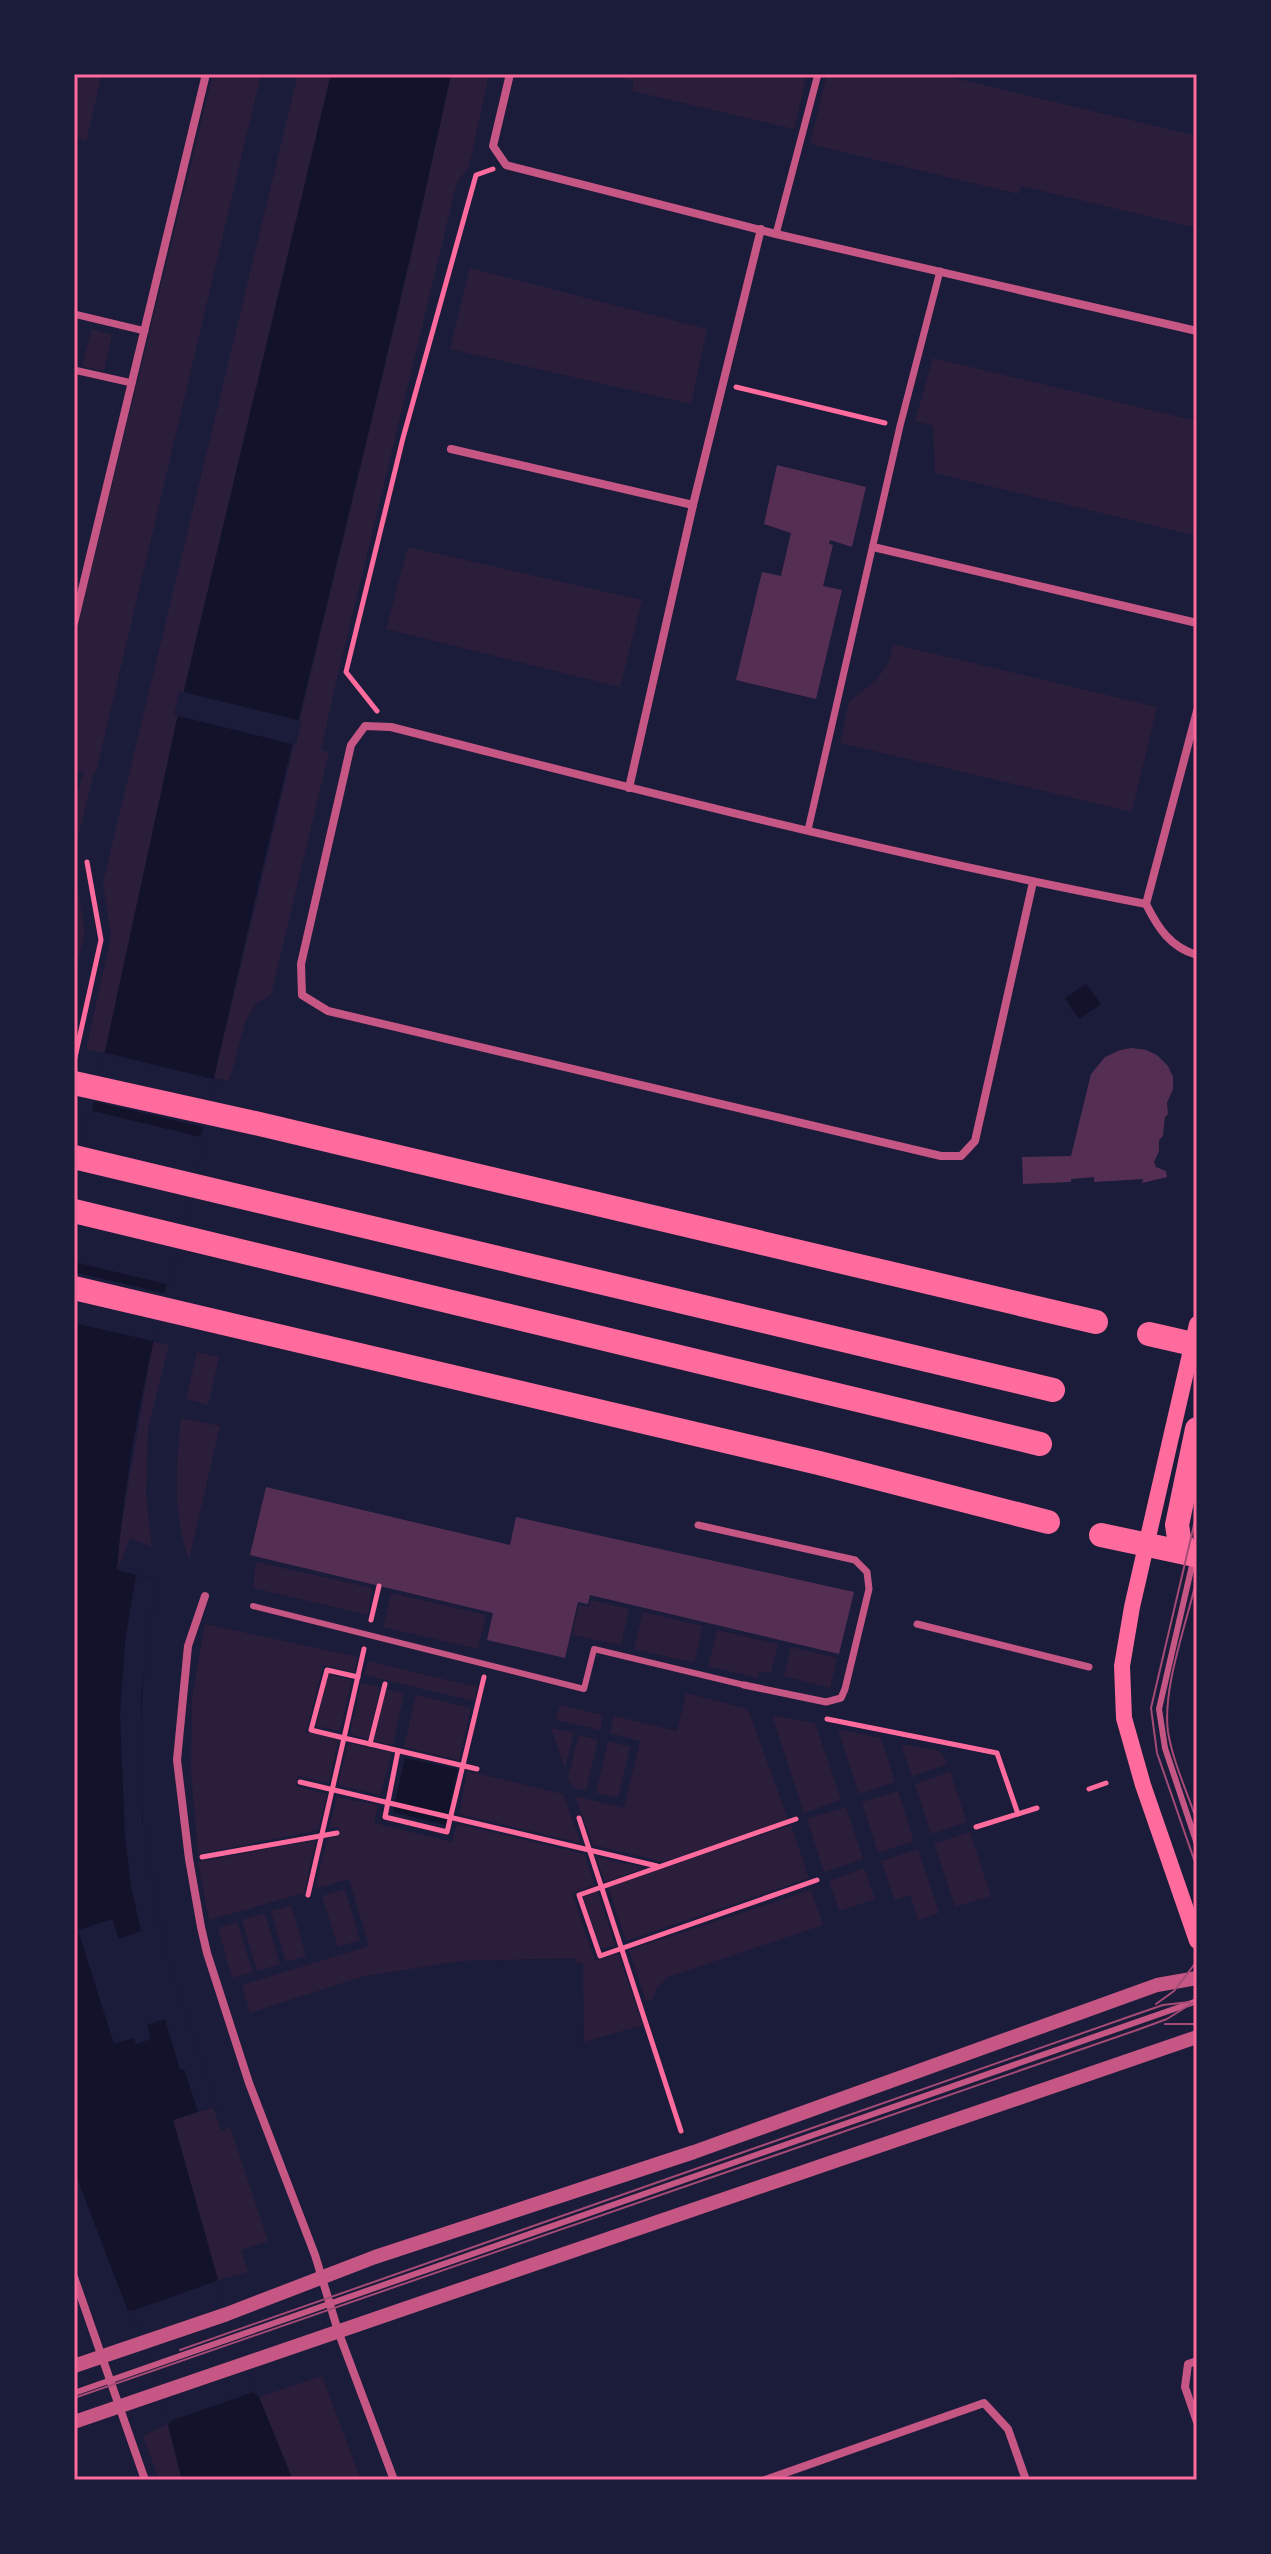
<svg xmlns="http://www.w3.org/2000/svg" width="1271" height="2554" viewBox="0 0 1271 2554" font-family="'Public Sans',sans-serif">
<rect width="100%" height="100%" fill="#1b1b3a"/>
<g fill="#2a1e3b">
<path d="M 74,74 L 102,74 L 86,141 L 74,136 Z"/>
<path d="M 213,74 L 261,74 L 96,772 L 94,772 L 74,855 L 74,802 L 84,772 L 74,770 L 74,640 Z"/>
<path d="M 298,74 L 331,74 L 175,728 L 106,1054 L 86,1049 L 111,936 L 103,882 Z"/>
<path d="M 451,74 L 489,74 L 469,167 L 457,182 L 334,691 L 321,750 L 329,752 L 271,995 L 255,1005 L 246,1020 L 229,1081 L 214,1078 L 414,244 Z"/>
<path d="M 604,74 L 807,74 L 794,129 L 632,91 L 634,81 Z"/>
<path d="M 827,74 L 938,74 L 1197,136 L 1197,228 L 1021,186 L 1018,194 L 810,144 Z"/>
<path d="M 470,268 L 707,329 L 691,404 L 450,349 Z"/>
<path d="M 92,329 L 112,335 L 104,371 L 82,366 Z"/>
<path d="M 933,358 L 1197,421 L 1197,536 L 935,473 L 933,426 L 915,421 Z"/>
<path d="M 408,547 L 642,600 L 620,687 L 386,629 Z"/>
<path d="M 893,644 L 1157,707 L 1132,812 L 840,743 L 849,702 L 877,679 L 889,662 Z"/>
<path d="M 76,878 L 85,932 L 75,974 L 74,886 Z"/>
<path d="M 153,1342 L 169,1345 L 148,1429 L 146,1494 L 152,1547 L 130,1538 L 117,1571 L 120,1533 Z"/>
<path d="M 197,1352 L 219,1357 L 208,1405 L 186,1399 Z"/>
<path d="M 181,1418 L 220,1426 L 189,1560 C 172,1509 176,1471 181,1418 Z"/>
<path d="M 256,1562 L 372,1588 L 368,1615 L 253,1588 Z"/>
<path d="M 391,1593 L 486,1615 L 478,1649 L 383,1627 Z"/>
<path d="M 591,1600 L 629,1609 L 621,1645 L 572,1635 L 579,1605 L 589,1607 Z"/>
<path d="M 643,1612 L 703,1626 L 694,1663 L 634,1649 Z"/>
<path d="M 205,1624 L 358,1657 L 354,1672 L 323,1665 L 306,1732 L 338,1739 L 329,1783 L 298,1776 L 295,1786 L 327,1794 L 318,1830 L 198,1854 L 191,1771 L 192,1697 Z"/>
<path d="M 717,1630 L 778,1644 L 771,1673 L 759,1671 L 758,1678 L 708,1666 Z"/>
<path d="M 791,1647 L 837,1658 L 830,1688 L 784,1676 Z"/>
<path d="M 368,1661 L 477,1687 L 474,1701 L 364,1675 Z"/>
<path d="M 328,1674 L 352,1680 L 340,1731 L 316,1726 Z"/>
<path d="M 361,1683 L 380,1687 L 368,1739 L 350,1734 Z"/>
<path d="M 386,1689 L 404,1693 L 393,1745 L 374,1741 Z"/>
<path d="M 686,1693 L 748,1709 L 788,1819 L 663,1862 L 593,1845 L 575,1796 L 624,1808 L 640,1741 L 610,1733 L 614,1716 L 677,1731 Z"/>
<path d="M 416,1695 L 471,1708 L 459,1760 L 404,1747 Z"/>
<path d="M 560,1705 L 603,1715 L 600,1730 L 556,1720 Z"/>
<path d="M 772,1715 L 815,1723 L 841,1800 L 804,1813 Z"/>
<path d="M 551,1728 L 574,1733 L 565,1768 Z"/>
<path d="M 838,1729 L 881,1738 L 895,1782 L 859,1794 Z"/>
<path d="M 579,1735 L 598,1740 L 586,1791 L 572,1787 L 568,1777 Z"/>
<path d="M 608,1741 L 630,1747 L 618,1798 L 596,1793 Z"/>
<path d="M 348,1743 L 392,1753 L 380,1795 L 338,1785 Z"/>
<path d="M 901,1744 L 939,1751 L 948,1764 L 912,1776 Z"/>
<path d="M 467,1771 L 563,1794 L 581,1843 L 459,1814 Z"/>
<path d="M 950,1772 L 967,1822 L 931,1834 L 915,1784 Z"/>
<path d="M 898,1791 L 914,1841 L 878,1853 L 862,1802 Z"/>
<path d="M 337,1797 L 378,1805 L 374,1823 L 452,1842 L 457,1824 L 584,1854 L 595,1885 L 572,1893 L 595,1961 L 618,1954 L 643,2025 L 584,2042 L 583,1963 L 576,1963 L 575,1958 L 460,1961 L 361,1977 L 250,2013 L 242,1985 L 369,1946 L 349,1879 L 315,1889 L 327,1839 L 340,1836 L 338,1827 L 329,1828 Z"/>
<path d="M 846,1807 L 863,1859 L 824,1872 L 807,1819 Z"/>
<path d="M 791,1825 L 809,1878 L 626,1941 L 608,1887 Z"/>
<path d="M 970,1832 L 991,1896 L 955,1907 L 934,1844 Z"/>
<path d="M 316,1840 L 304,1893 L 209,1920 L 198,1862 Z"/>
<path d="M 918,1849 L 939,1913 L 918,1920 L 910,1895 L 895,1900 L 881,1861 Z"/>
<path d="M 596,1857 L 645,1868 L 605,1882 Z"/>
<path d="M 864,1868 L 875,1899 L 839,1911 L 829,1881 Z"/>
<path d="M 345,1889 L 360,1940 L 338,1947 L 322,1896 Z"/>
<path d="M 811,1890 L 823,1925 L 668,1977 L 657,1988 L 653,1999 L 646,2001 L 629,1950 Z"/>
<path d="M 597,1891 L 615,1945 L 601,1949 L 583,1896 Z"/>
<path d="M 291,1905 L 306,1956 L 286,1962 L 271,1911 Z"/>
<path d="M 265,1913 L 280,1964 L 257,1971 L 242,1920 Z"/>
<path d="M 237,1922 L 253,1972 L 232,1978 L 218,1928 Z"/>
<path d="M 213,2107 L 221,2131 L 230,2127 L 268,2241 L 241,2250 L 248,2272 L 218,2280 L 173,2120 Z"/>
<path d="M 322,2376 L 361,2480 L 279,2480 L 259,2397 Z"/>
<path d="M 168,2424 L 182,2480 L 159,2480 L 143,2436 Z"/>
</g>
<g fill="#12122b">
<path d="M 331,74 L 451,74 C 375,428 279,778 202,1132 C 170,1277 128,1421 117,1570 L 156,1580 C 134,1707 134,1836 165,1962 C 177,2011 197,2059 213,2107 L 173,2120 L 218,2280 L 215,2281 L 254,2393 L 259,2397 L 293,2480 L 182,2480 L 168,2424 L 171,2422 L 133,2310 L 128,2311 L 74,2170 L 74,1194 L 175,728 Z"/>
<path d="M 1086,984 L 1101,1004 L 1079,1019 L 1065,998 Z"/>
<path d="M 405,1758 L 458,1769 L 446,1825 L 393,1812 Z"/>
</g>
<g fill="#1b1b3a">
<path d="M 179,691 L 302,721 L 296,745 L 174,715 Z"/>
<path d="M 102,1052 L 217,1080 L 207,1128 L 91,1101 Z"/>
<path d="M 89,1110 L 205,1138 L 170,1285 L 74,1262 L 74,1176 Z"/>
<path d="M 74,1272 L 168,1294 L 157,1342 L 74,1323 Z"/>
<path d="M 136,1575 L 156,1580 L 141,1697 L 142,1823 L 146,1823 L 156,1908 L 169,1963 L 217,2106 L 214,2111 L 212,2107 L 198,2112 L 184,2069 L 180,2070 L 165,2019 L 147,2025 L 151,2039 L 136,2044 L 134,2038 L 114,2044 L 78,1930 L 112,1919 L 119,1939 L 141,1931 L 131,1886 L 125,1836 L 120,1715 L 125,1641 Z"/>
<path d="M 216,2281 L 254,2392 L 170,2421 L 132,2311 Z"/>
</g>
<g fill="#542f53">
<path d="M 777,465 L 866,487 L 852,547 L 830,540 L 829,544 L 833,545 L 823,586 L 842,590 L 816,699 L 736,680 L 762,572 L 781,576 L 791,533 L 764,524 Z"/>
<path d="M 1131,1048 L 1146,1050 L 1157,1055 L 1168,1066 L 1173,1077 L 1173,1089 L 1167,1103 L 1168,1114 L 1165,1117 L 1163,1136 L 1159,1140 L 1159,1151 L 1154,1162 L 1156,1167 L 1166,1171 L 1167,1177 L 1142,1183 L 1143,1179 L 1094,1182 L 1094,1177 L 1071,1179 L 1071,1182 L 1023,1184 L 1022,1157 L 1071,1156 L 1091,1074 L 1105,1057 L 1120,1050 Z"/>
<path d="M 266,1487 L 510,1545 L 516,1517 L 854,1592 L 839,1654 L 590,1595 L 588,1604 L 578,1602 L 565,1658 L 487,1640 L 493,1613 L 250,1555 Z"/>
</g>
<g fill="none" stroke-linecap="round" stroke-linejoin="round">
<g stroke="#ff6b9d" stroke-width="5">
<path d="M 736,387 L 885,423"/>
<path d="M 377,711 L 346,672 L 403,438 L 476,175 L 493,169"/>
<path d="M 74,1062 L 101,940 L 87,862"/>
<path d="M 371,1620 L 379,1586"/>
<path d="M 364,1649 L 344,1738 L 370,1744 L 385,1684"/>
<path d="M 827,1719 L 997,1753 L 1018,1814"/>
<path d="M 370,1744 L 477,1769"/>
<path d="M 398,1751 L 385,1817 L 447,1832 L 484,1677"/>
<path d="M 300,1782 L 657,1866"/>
<path d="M 1089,1789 L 1106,1783"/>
<path d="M 579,1818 L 681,2131"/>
<path d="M 796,1819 L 579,1895 L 600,1956 L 817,1880"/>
<path d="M 976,1827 L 1037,1808"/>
<path d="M 202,1857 L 337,1833"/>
<path d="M 308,1895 L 344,1738 L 311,1730 L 327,1670 L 358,1677"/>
</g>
<g stroke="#c65784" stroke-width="6">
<path d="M 1193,1561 L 1159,1709 L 1165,1748 L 1197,1844"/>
<path d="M 253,1606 L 584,1689 L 594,1649 L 744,1685"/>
<path d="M 74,2393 L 1197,2001"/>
</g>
<g stroke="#c65784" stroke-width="7">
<path d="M 776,234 L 818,74"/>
<path d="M 74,314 L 145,331"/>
<path d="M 74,370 L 132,383"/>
<path d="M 808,830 L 900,426 L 940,271"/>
<path d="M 698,1525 L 855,1560 L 867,1572 L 869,1589 L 845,1689 L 841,1698 L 826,1702 L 744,1685"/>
<path d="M 917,1624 L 1089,1667"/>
</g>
<g stroke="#c65784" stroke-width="8">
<path d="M 510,74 L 493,146 L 506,165 L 776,234 L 1197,331"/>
<path d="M 451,449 L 693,505"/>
<path d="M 873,547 L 1197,623"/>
<path d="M 74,623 L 206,74"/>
<path d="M 629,788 L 693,505 L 761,229"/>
<path d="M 1033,882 L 975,1141 L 961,1156 L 941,1156 L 328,1011 L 302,995 L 301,964 L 351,745 L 365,726 L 391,727 C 641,791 892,855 1146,904 C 1158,928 1170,947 1197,955"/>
<path d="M 1146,904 L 1197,711"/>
<path d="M 205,1596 L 188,1646 L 177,1760 L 189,1859 L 201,1927 L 207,1953 L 249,2083 L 315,2255 L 338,2331 L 394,2480"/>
<path d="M 74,2277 L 145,2480"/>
<path d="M 1197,2361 L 1188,2364 L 1185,2387 L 1197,2422"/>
<path d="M 765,2480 L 984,2403 L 1008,2429 L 1026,2480"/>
</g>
<g stroke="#c65784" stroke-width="14">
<path d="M 74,2366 L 227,2314 L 375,2257 L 694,2152 L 1157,1985 L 1197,1978"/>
<path d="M 74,2422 L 1197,2037"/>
</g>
<path stroke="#ff6b9d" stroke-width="16" d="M 1197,1324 L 1132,1607 L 1122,1666 L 1124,1718 L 1143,1785 L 1197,1941"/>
<g stroke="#ff6b9d" stroke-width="24">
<path d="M 74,1083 L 255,1123 L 1096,1322"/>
<path d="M 74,1157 L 1053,1390"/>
<path d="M 74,1211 L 1040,1444"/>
<path d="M 74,1288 L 819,1463 L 1048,1522"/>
<path d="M 1149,1334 L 1197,1345"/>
<path d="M 1101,1535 L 1195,1555"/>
<path d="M 1187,1553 L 1179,1538 L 1177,1525 L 1197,1429"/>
</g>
<g stroke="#a44b75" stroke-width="2">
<path d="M 1197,1512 L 1151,1708 L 1157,1753 L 1197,1868"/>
<path d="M 1197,1578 C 1187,1622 1162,1688 1168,1732 C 1173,1762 1187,1792 1197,1821"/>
<path d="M 1156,2004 L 1174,1991 L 1197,1961"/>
<path d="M 1165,2024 L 1197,2024"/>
<path d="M 180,2350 L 1134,2015 L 1163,2005 L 1189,2002"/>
<path d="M 74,2398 L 1137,2030 L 1167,2019 L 1197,2000"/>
</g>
</g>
<rect width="1271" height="2554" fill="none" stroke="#1b1b3a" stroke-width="152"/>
<rect x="76" y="76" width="1119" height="2402" fill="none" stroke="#ff6b9d" stroke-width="3"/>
</svg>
